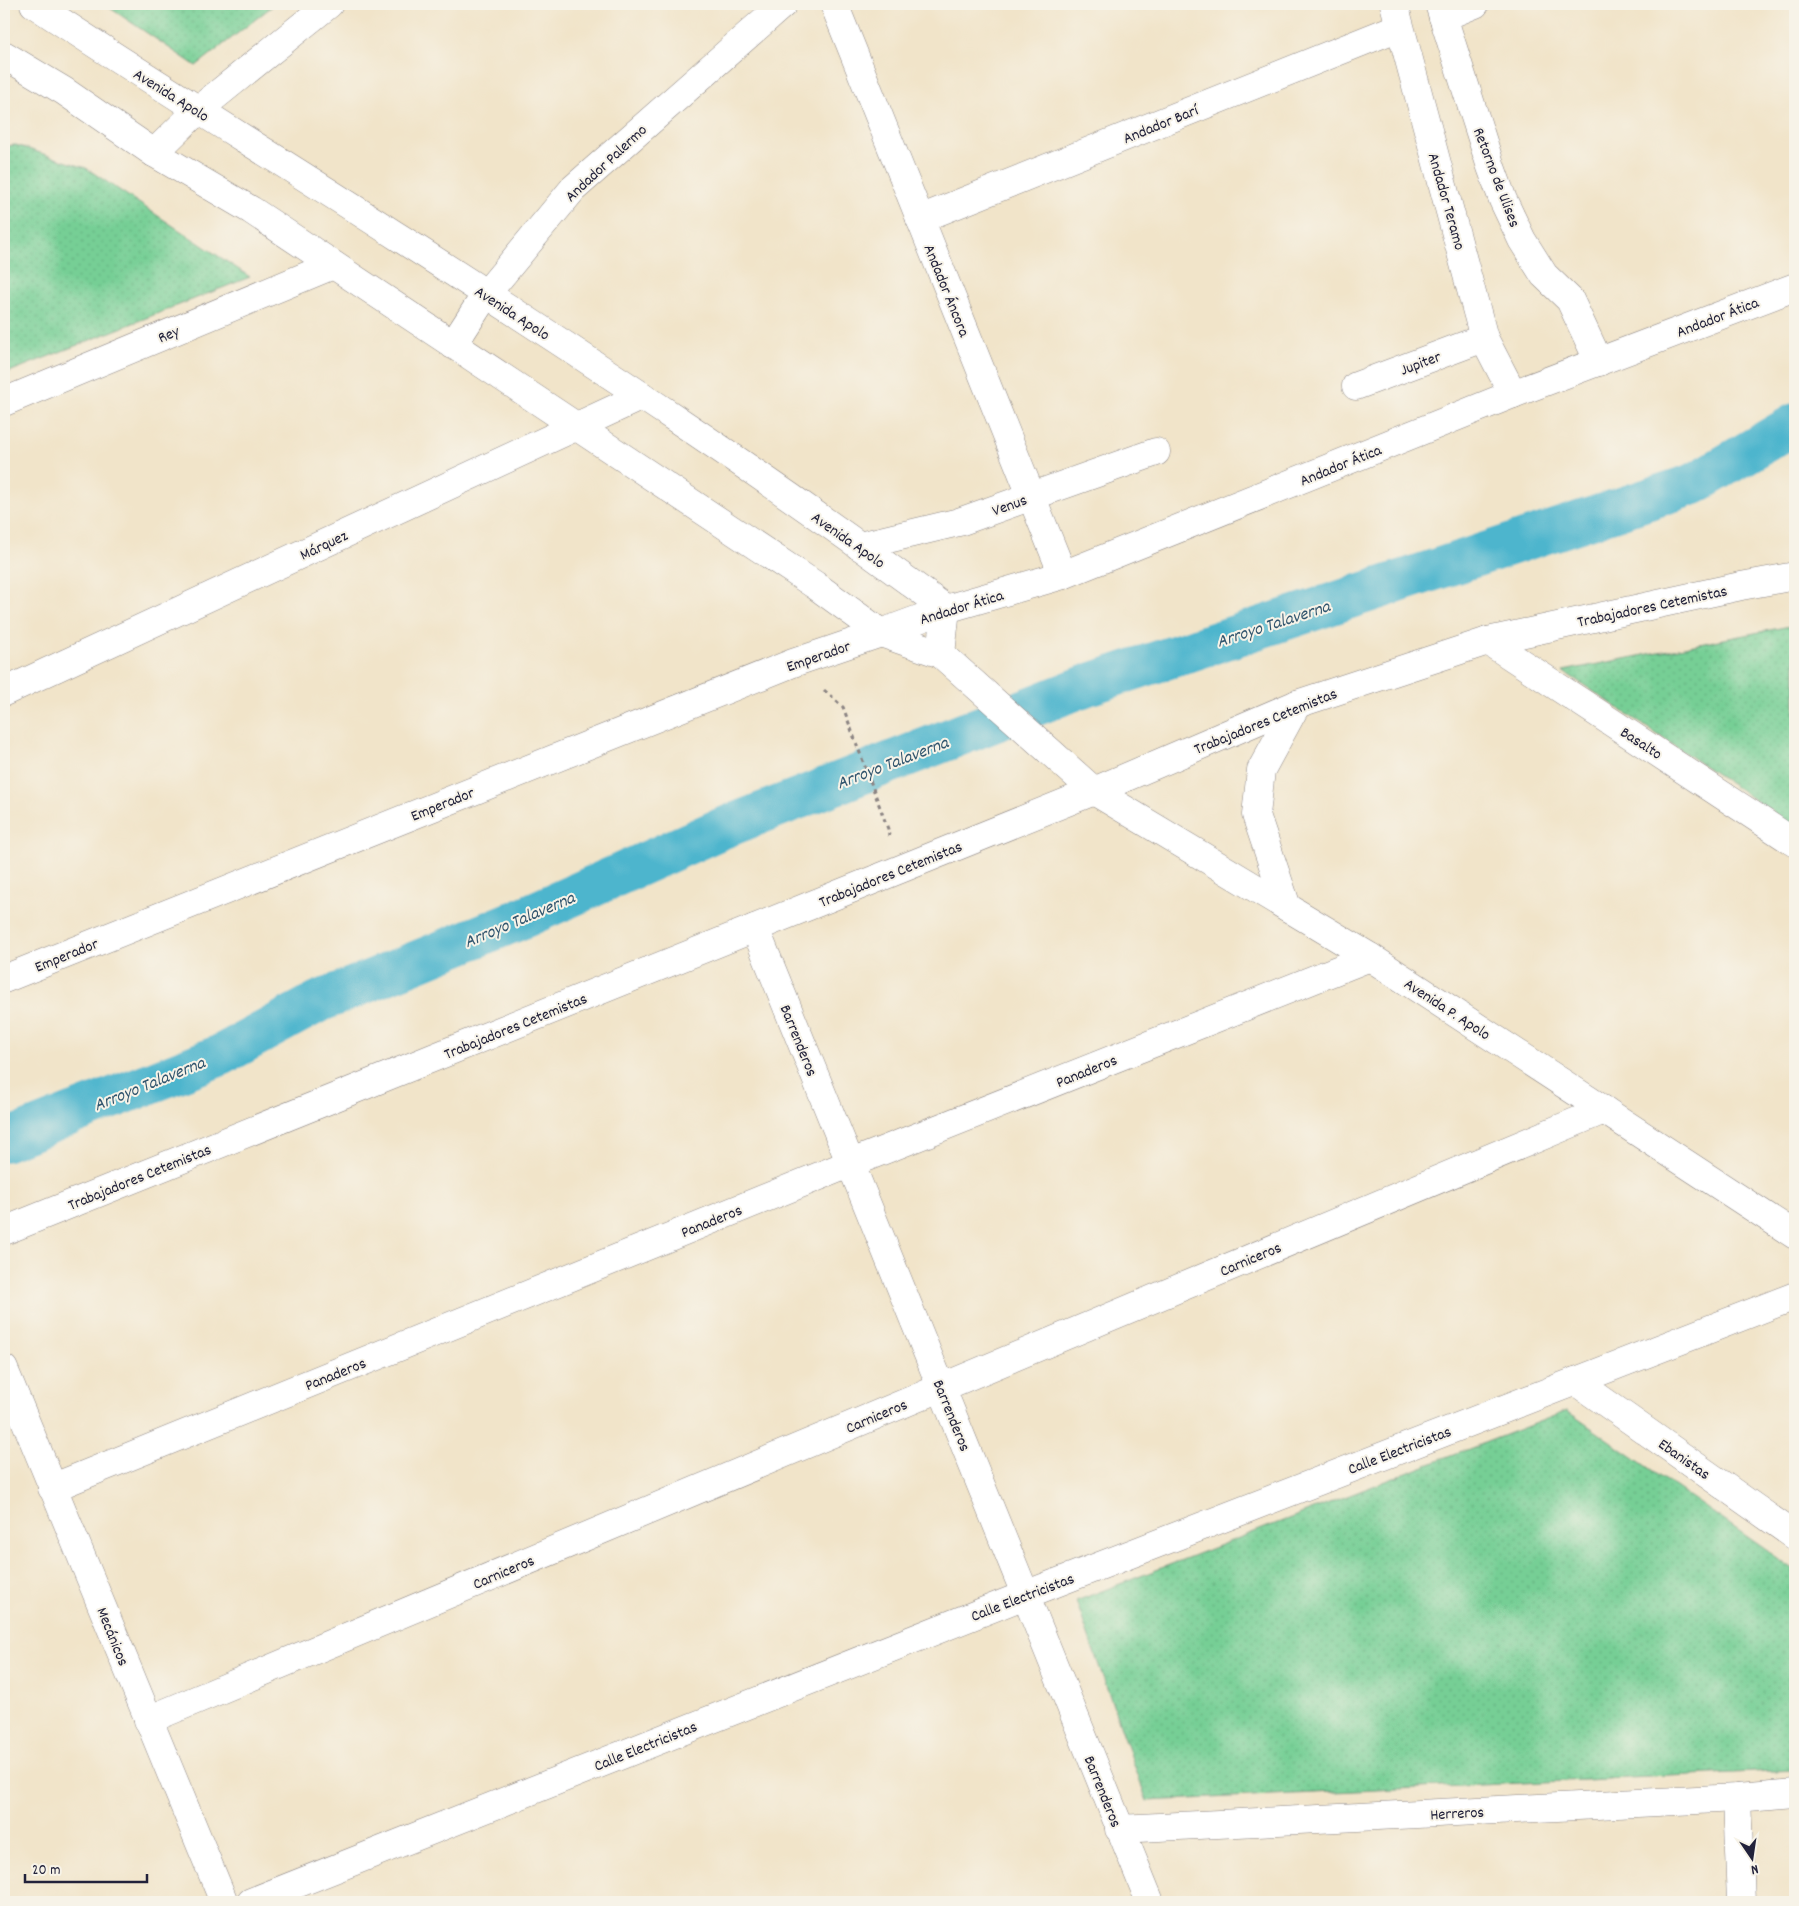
<svg xmlns="http://www.w3.org/2000/svg" width="1799" height="1906" viewBox="0 0 1799 1906" font-family="Dekko,sans-serif">
<defs>
<pattern id="park-dots" width="8" height="8" patternUnits="userSpaceOnUse" patternTransform="scale(1.25)"><rect width="8" height="8" fill="#76cf95"/><path d="M2 2h.1M6 6h.1" fill="none" stroke="#66b181" stroke-width="1.8" stroke-linecap="round"/></pattern>
</defs>
<rect width="100%" height="100%" fill="#f7f3e8"/>
<filter id="ink" filterUnits="userSpaceOnUse"><feTurbulence type="fractalNoise" baseFrequency=".02" numOctaves="2"/><feDisplacementMap in="SourceGraphic" scale="10" xChannelSelector="R" yChannelSelector="G"/><feConvolveMatrix kernelMatrix="1 2 1 2 8 2 1 2 1" color-interpolation-filters="sRGB"/></filter>
<filter id="wash" filterUnits="userSpaceOnUse"><feTurbulence type="fractalNoise" baseFrequency=".0096" numOctaves="4" result="noise"/><feDisplacementMap in="SourceGraphic" scale="20" xChannelSelector="R" yChannelSelector="G"/><feGaussianBlur stdDeviation="1.12" result="paint"/><feColorMatrix in="noise" values="0 0 0 0 0 0 0 0 0 0 0 0 0 0 0 0 0 1.4 0 .05"/><feComposite in="paint" operator="in"/></filter>
<g filter="url(#wash)">
<rect width="100%" height="100%" fill="#f1e4c9"/>
<g fill="url(#park-dots)" stroke="#4c7868">
<path d="M 104,4 L 275,4 L 196,66 Z"/>
<path d="M 16,145 L 86,168 L 250,277 L 4,374 L 4,146 Z"/>
<path d="M 1795,625 L 1795,827 L 1563,671 Z"/>
<path d="M 1567,1411 L 1795,1570 L 1795,1770 L 1147,1801 L 1076,1601 Z"/>
</g>
<g fill="none" stroke-linecap="round" stroke-linejoin="round">
<path stroke="#4eb5cd" stroke-width="42" d="M 4,1141 L 221,1055 L 318,1002 L 518,920 L 718,830 L 1090,684 L 1694,484 L 1795,424"/>
</g>
</g>
<g filter="url(#ink)">
<g fill="none" stroke-linecap="round" stroke-linejoin="round">
<g stroke="#8a8382" stroke-width="29">
<g id="pedestrian">
<path d="M 834,4 L 1063,575"/>
<path d="M 1443,17 L 1475,4"/>
<path d="M 920,219 L 1399,27"/>
<path d="M 1356,386 L 1484,338"/>
<path d="M 859,546 L 959,522 L 1156,452"/>
</g>
</g>
<g stroke="#8a8382" stroke-width="29">
<g id="minor">
<path d="M 1394,4 L 1484,338 L 1513,394"/>
<path d="M 1439,4 L 1491,167 L 1503,200 L 1522,240 L 1544,275 L 1570,300 L 1599,362"/>
<path d="M 154,153 L 198,110 L 329,4"/>
<path d="M 453,345 L 486,294 L 573,189 L 783,4"/>
<path d="M 4,402 L 333,265"/>
<path d="M 1488,641 L 1795,843"/>
<path d="M 4,692 L 642,396"/>
<path d="M 755,928 L 1150,1902"/>
<path d="M 4,979 L 793,663 L 881,633"/>
<path d="M 4,1369 L 224,1902"/>
<path d="M 1575,1381 L 1795,1536"/>
<path d="M 52,1488 L 849,1164 L 1370,957"/>
<path d="M 148,1720 L 1604,1110"/>
<path d="M 1737,1798 L 1741,1902"/>
<path d="M 1119,1829 L 1737,1798 L 1795,1793"/>
<path d="M 251,1902 L 1025,1595 L 1795,1296"/>
</g>
</g>
<g stroke="#8a8382" stroke-width="29">
<g id="tertiary">
<path d="M 34,4 C 155,84 278,159 400,238 C 585,357 770,478 946,609 L 941,654"/>
<path d="M 4,55 L 64,91 L 154,153 L 251,210 L 815,585 L 881,633 L 941,654 L 1094,791 L 1370,957 L 1795,1235"/>
<path d="M 881,633 L 946,609 L 1063,575 L 1513,394 L 1795,287"/>
<path d="M 1287,907 L 1256,815 L 1261,770 L 1297,704"/>
<path d="M 4,1231 L 1094,791 L 1297,704 L 1488,641 L 1741,586 L 1795,576"/>
</g>
</g>
<path stroke="#8a8382" stroke-width="3" stroke-dasharray="4 4" stroke-linecap="butt" d="M 824,690 L 843,707 L 888,829 L 889,836"/>
<use href="#pedestrian" stroke="#fff" stroke-width="28"/>
<use href="#minor" stroke="#fff" stroke-width="28"/>
<use href="#tertiary" stroke="#fff" stroke-width="28"/>
</g>
</g>
<g text-anchor="middle" stroke-width="4" stroke-linejoin="round" paint-order="stroke">
<g font-size="16" fill="#22223b" stroke="#f7f3e8">
<text transform="translate(172 94) rotate(32)" y="6">Avenida Apolo</text>
<text transform="translate(1160 123) rotate(-22)" y="6">Andador Barí</text>
<text transform="translate(605 162) rotate(-43)" y="6">Andador Palermo</text>
<text transform="translate(1498 177) rotate(69)" y="6">Retorno de Ulises</text>
<text transform="translate(1448 201) rotate(74)" y="6">Andador Teramo</text>
<text transform="translate(948 290) rotate(68)" y="6">Andador Áncora</text>
<text transform="translate(513 312) rotate(33)" y="6">Avenida Apolo</text>
<text transform="translate(1717 316) rotate(-21)" y="6">Andador Ática</text>
<text transform="translate(168 333) rotate(-23)" y="6">Rey</text>
<text transform="translate(1420 362) rotate(-21)" y="6">Jupiter</text>
<text transform="translate(1340 464) rotate(-22)" y="6">Andador Ática</text>
<text transform="translate(1009 504) rotate(-20)" y="6">Venus</text>
<text transform="translate(849 539) rotate(35)" y="6">Avenida Apolo</text>
<text transform="translate(323 544) rotate(-25)" y="6">Márquez</text>
<text transform="translate(1652 605) rotate(-12)" y="6">Trabajadores Cetemistas</text>
<text transform="translate(961 606) rotate(-17)" y="6">Andador Ática</text>
<text transform="translate(818 655) rotate(-19)" y="6">Emperador</text>
<text transform="translate(1265 720) rotate(-22)" y="6">Trabajadores Cetemistas</text>
<text transform="translate(1642 742) rotate(33)" y="6">Basalto</text>
<text transform="translate(442 803) rotate(-22)" y="6">Emperador</text>
<text transform="translate(890 873) rotate(-22)" y="6">Trabajadores Cetemistas</text>
<text transform="translate(66 954) rotate(-22)" y="6">Emperador</text>
<text transform="translate(1448 1008) rotate(33)" y="6">Avenida P. Apolo</text>
<text transform="translate(515 1025) rotate(-22)" y="6">Trabajadores Cetemistas</text>
<text transform="translate(800 1040) rotate(68)" y="6">Barrenderos</text>
<text transform="translate(1086 1070) rotate(-22)" y="6">Panaderos</text>
<text transform="translate(139 1176) rotate(-22)" y="6">Trabajadores Cetemistas</text>
<text transform="translate(711 1220) rotate(-22)" y="6">Panaderos</text>
<text transform="translate(1250 1258) rotate(-23)" y="6">Carniceros</text>
<text transform="translate(335 1373) rotate(-22)" y="6">Panaderos</text>
<text transform="translate(876 1415) rotate(-23)" y="6">Carniceros</text>
<text transform="translate(953 1415) rotate(68)" y="6">Barrenderos</text>
<text transform="translate(1399 1449) rotate(-21)" y="6">Calle Electricistas</text>
<text transform="translate(1685 1458) rotate(35)" y="6">Ebanistas</text>
<text transform="translate(503 1571) rotate(-23)" y="6">Carniceros</text>
<text transform="translate(1022 1596) rotate(-21)" y="6">Calle Electricistas</text>
<text transform="translate(114 1636) rotate(68)" y="6">Mecánicos</text>
<text transform="translate(645 1745) rotate(-22)" y="6">Calle Electricistas</text>
<text transform="translate(1104 1791) rotate(68)" y="6">Barrenderos</text>
<text transform="translate(1457 1812) rotate(-3)" y="6">Herreros</text>
</g>
<g font-size="18" font-style="italic" fill="#31556e" stroke="#f7f3e8">
<text transform="translate(1273 623) rotate(-18)" y="6">Arroyo Talaverna</text>
<text transform="translate(892 762) rotate(-21)" y="6">Arroyo Talaverna</text>
<text transform="translate(519 919) rotate(-23)" y="6">Arroyo Talaverna</text>
<text transform="translate(149 1083) rotate(-22)" y="6">Arroyo Talaverna</text>
</g>
</g>
<rect width="1799" height="1906" fill="none" stroke="#f7f3e8" stroke-width="20"/>
<g transform="translate(1752 1858) rotate(167)" stroke="#f7f3e8" stroke-width="4" paint-order="stroke">
<path d="M0-4L9 19L0 12L-9 19Z" fill="#22223b"/>
<text y="-8" font-size="14" font-weight="bold" text-anchor="middle" fill="#22223b">N</text>
</g>
<path d="M25 1874v8h122v-8" fill="none" stroke="#22223b" stroke-width="2.5"/>
<text x="32" y="1874" font-size="15" fill="#22223b" stroke="#f7f3e8" stroke-width="4" paint-order="stroke">20 m</text>
</svg>
